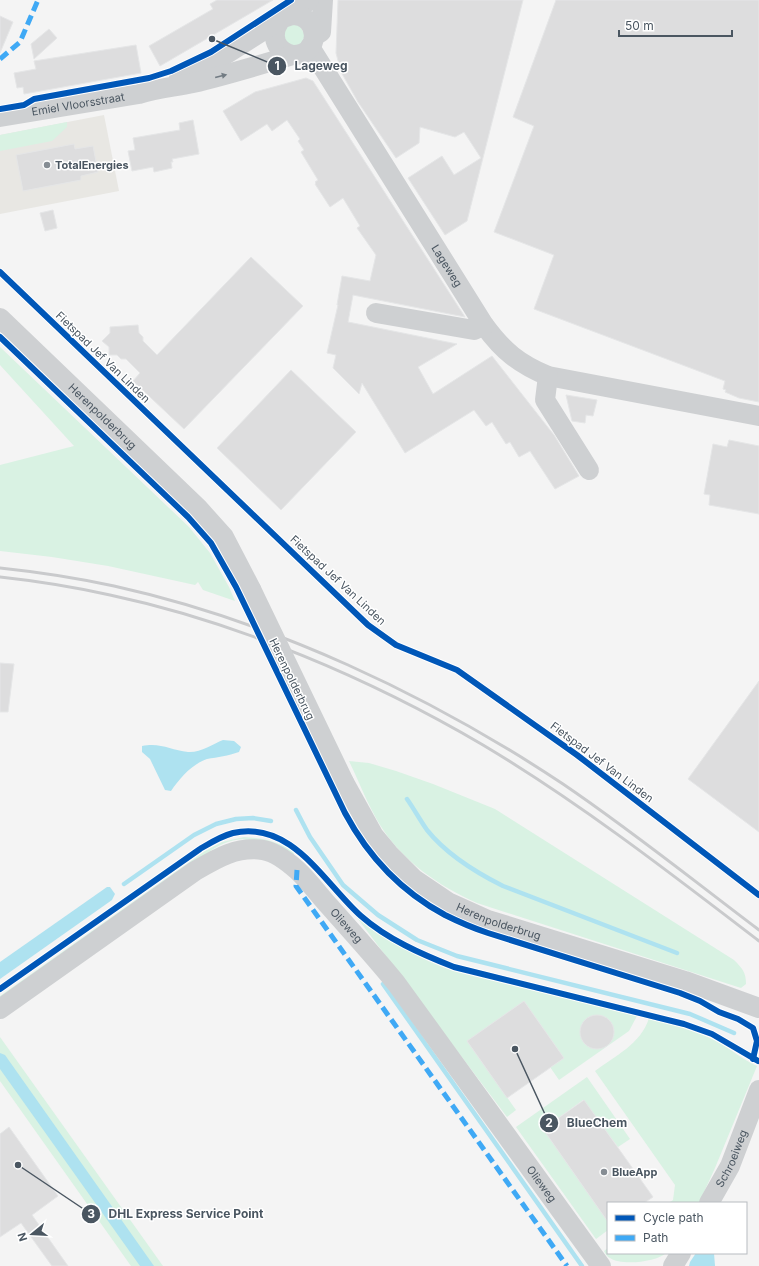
<svg xmlns="http://www.w3.org/2000/svg" width="759" height="1266" viewBox="0 0 759 1266" font-family="Inter,sans-serif">
<rect width="100%" height="100%" fill="#f4f4f4"/>
<path fill="#e8e7e3" d="M 104,115 L 119,191 L 0,214 L 0,135 Z"/>
<g fill="#d9f2e3">
<path d="M 292,24 L 300,26 L 305,35 L 301,45 L 287,45 L 283,31 L 285,28 Z"/>
<path d="M 67,122 L 67,127 L 52,141 L 0,151 L 0,135 Z"/>
<path d="M 0,347 L 189,527 L 210,553 L 229,587 L 235,601 L 203,590 L 198,582 L 195,585 L 108,566 L 52,557 L 0,551 L 0,465 L 74,446 L 0,365 Z"/>
<path d="M 349,761 L 369,763 L 396,771 L 433,784 L 495,809 L 734,960 C 742,968 746,972 746,984 L 741,988 L 477,903 C 439,886 402,861 380,825 C 368,805 359,782 349,761 Z"/>
<path d="M 244,837 C 264,838 278,842 295,852 L 293,855 C 279,851 263,843 249,840 C 235,837 218,845 208,853 L 0,1000 L 0,996 L 205,851 L 222,842 Z"/>
<path d="M 355,915 C 386,940 419,960 457,972 L 637,1016 L 629,1031 L 559,1080 L 550,1067 L 467,1041 L 516,1110 L 507,1117 Z"/>
<path d="M 649,1018 C 673,1025 698,1031 720,1043 C 732,1050 743,1060 757,1066 L 715,1168 L 699,1203 L 669,1203 L 673,1200 L 675,1185 L 595,1071 C 615,1056 641,1044 649,1018 Z"/>
<path d="M 0,1037 L 163,1266 L 131,1266 L 0,1081 Z"/>
<path d="M 587,1077 L 630,1139 L 618,1147 L 583,1100 L 543,1129 L 608,1222 L 608,1230 L 596,1239 L 516,1127 Z"/>
<path d="M 608,1248 L 608,1253 L 666,1253 C 657,1262 621,1266 610,1258 C 607,1257 605,1253 604,1251 Z"/>
</g>
<g fill="#aee2f0">
<path d="M 223,740 L 234,741 L 241,747 L 239,752 C 228,756 218,757 207,759 C 192,764 180,778 171,791 L 165,790 L 150,759 L 142,752 L 142,746 C 160,742 171,750 188,752 C 200,753 213,744 223,740 Z"/>
<path d="M 107,887 L 110,887 L 115,894 L 112,900 L 0,979 L 0,962 Z"/>
<path d="M 0,1053 L 5,1055 L 154,1266 L 140,1266 L 0,1069 Z"/>
<path d="M 696,1253 L 714,1253 L 715,1266 L 689,1266 L 690,1262 Z"/>
</g>
<g fill="none" stroke-linecap="round" stroke-linejoin="round">
<g stroke="#aee2f0" stroke-width="4.5">
<path d="M 407,799 C 414,809 420,820 427,830 C 447,855 475,872 503,886 L 677,953"/>
<path d="M 296,810 L 310,837 L 343,885 L 378,915 L 417,940 L 457,956 L 690,1014 L 734,1033"/>
<path d="M 124,884 L 194,835 L 216,824 L 236,819 L 253,818 L 271,821"/>
<path d="M 383,984 L 582,1266"/>
</g>
</g>
<g fill="#ddddde" stroke="#e5e6e7">
<path d="M 217,0 L 273,0 L 160,66 L 149,46 L 213,9 L 210,4 Z"/>
<path d="M 338,0 L 523,0 L 467,221 L 445,235 L 408,178 L 442,156 L 454,175 L 481,158 L 464,132 L 455,137 L 420,127 L 419,143 L 396,158 L 358,102 L 341,72 L 336,53 Z"/>
<path d="M 556,0 L 759,0 L 759,402 L 739,398 L 725,392 L 726,390 L 723,389 L 725,381 L 534,309 L 554,255 L 494,232 L 534,126 L 513,117 Z"/>
<path d="M 0,16 L 13,22 L 0,53 Z"/>
<path d="M 49,29 L 57,38 L 34,59 L 31,44 Z"/>
<path d="M 136,45 L 141,73 L 24,94 L 23,87 L 17,88 L 14,73 L 36,69 L 34,61 Z"/>
<path d="M 306,78 L 313,81 L 465,317 L 353,295 L 348,322 L 457,344 L 418,367 L 433,394 L 492,356 L 554,435 L 579,476 L 555,489 L 530,451 L 519,457 L 510,442 L 506,444 L 492,422 L 486,426 L 474,410 L 405,453 L 362,383 L 359,394 L 333,368 L 336,355 L 327,353 L 338,305 L 337,305 L 342,276 L 370,281 L 376,255 L 357,228 L 360,226 L 343,198 L 330,207 L 315,184 L 316,183 L 315,182 L 318,180 L 301,152 L 304,150 L 298,141 L 300,139 L 287,120 L 272,131 L 267,124 L 241,141 L 223,111 L 255,92 Z"/>
<path d="M 193,120 L 199,154 L 172,159 L 173,162 L 171,162 L 172,168 L 154,172 L 153,167 L 132,171 L 128,151 L 135,150 L 133,138 L 180,130 L 179,123 Z"/>
<path d="M 74,144 L 75,149 L 93,146 L 98,172 L 81,176 L 81,180 L 23,191 L 16,155 Z"/>
<path d="M 53,210 L 57,228 L 45,231 L 40,213 Z"/>
<path d="M 251,257 L 303,306 L 184,429 L 133,381 L 140,373 L 126,359 L 121,359 L 117,355 L 109,355 L 109,347 L 102,341 L 110,333 L 110,327 L 138,325 L 139,333 L 143,337 L 143,341 L 157,355 Z"/>
<path d="M 291,370 L 356,432 L 281,510 L 217,448 Z"/>
<path d="M 566,395 L 597,400 L 593,416 L 586,415 L 585,423 L 572,421 Z"/>
<path d="M 729,440 L 759,446 L 759,514 L 709,505 L 710,495 L 704,494 L 713,444 L 727,447 Z"/>
<path d="M 0,663 L 14,664 L 8,712 L 0,712 Z"/>
<path d="M 759,681 L 759,832 L 688,779 Z"/>
<path d="M 524,1001 L 564,1058 L 507,1098 L 467,1041 Z"/>
<circle cx="597" cy="1032" r="17"/>
<path d="M 584,1100 L 653,1197 L 644,1203 L 608,1203 L 608,1222 L 543,1129 Z"/>
<path d="M 9,1127 L 58,1196 L 32,1215 L 68,1266 L 52,1266 L 21,1223 L 0,1237 L 0,1134 Z"/>
</g>
<g fill="none" stroke-linecap="round" stroke-linejoin="round">
<g stroke="#ced0d2" stroke-width="20">
<path d="M 279,22 C 270,36 276,52 293,55"/>
<path d="M 314,36 L 321,32 L 323,0"/>
<path id="s1" d="M 310,47 L 484,325 C 503,351 519,364 548,376 L 759,416"/>
<path d="M 179,78 L 220,58 L 283,18 L 292,15 L 309,0"/>
<path id="s2" d="M 0,117 L 139,94 C 157,88 175,87 193,83 C 227,75 260,65 293,55 C 321,56 321,15 292,15"/>
<path d="M 376,313 L 474,330 L 484,325"/>
<path id="s3" d="M 0,318 L 198,508 L 224,537 L 251,589"/>
<path d="M 548,376 L 545,400 L 589,470"/>
<path id="s4" d="M 344,782 L 374,836 L 389,854 L 414,879 L 448,902 L 488,920 L 685,981 L 759,1008"/>
<path id="s5" d="M 0,1009 L 195,871 C 217,858 237,846 263,850 C 275,852 288,862 297,870 C 309,881 319,895 330,907 C 352,932 375,957 396,983 L 601,1266"/>
<path id="s6" d="M 709,1203 L 730,1166 L 759,1090"/>
<path d="M 673,1266 L 681,1253"/>
</g>
<g stroke="#c9cacc" stroke-width="3">
<path d="M 0,568 C 38,572 77,578 114,586 C 272,621 429,695 563,784 C 631,830 694,881 759,930"/>
<path d="M 0,577 C 37,581 74,587 110,595 C 237,622 371,679 483,745 C 580,803 669,872 759,941"/>
</g>
<path stroke="#ced0d2" stroke-width="20" d="M 251,589 L 344,782"/>
<g stroke="#3fa9f5" stroke-width="5" stroke-dasharray="10 5" stroke-linecap="butt">
<path d="M 0,59 L 20,42 L 38,0"/>
<path d="M 297,870 L 296,886 L 567,1266"/>
</g>
<g stroke="#fff" stroke-width="8">
<g id="cycleway">
<path d="M 0,109 L 24,105 L 34,99 L 149,78 L 171,71 L 211,52 L 291,0"/>
<path d="M 0,272 L 368,625 L 396,645 L 457,670 L 577,755 L 759,895"/>
<path d="M 0,337 L 188,517 L 211,543 L 236,587 L 345,813 C 368,856 402,892 445,915 C 459,922 473,928 488,933 L 680,993 L 700,1001 L 719,1012 L 738,1019 L 753,1028 L 757,1041 L 753,1059"/>
<path d="M 0,989 L 200,849 C 210,843 221,836 233,833 C 292,820 324,883 361,916 C 387,939 421,954 454,967 L 684,1024 L 712,1034 L 758,1061"/>
</g>
</g>
<use href="#cycleway" stroke="#0057b8" stroke-width="6"/>
</g>
<defs><path id="oneway-solid" d="M-6-.8H1V-3.2L6.5 0L1 3.2V.8H-6Z"/></defs>
<use fill="#727b83" href="#oneway-solid" transform="translate(221 76) rotate(-14)"/>
<g fill="#868d94" stroke="#fff" stroke-width="1.5">
<circle cx="47" cy="165" r="4"/>
<circle cx="604" cy="1172" r="4"/>
</g>
<g text-anchor="middle" stroke-width="3" stroke-linejoin="round" paint-order="stroke">
<g font-size="11" fill="#4a5661" stroke="#fff">
<text dy="4" stroke="none"><textPath href="#s2" startOffset="79">Emiel Vloorsstraat</textPath></text>
<text dy="4" stroke="none"><textPath href="#s1" startOffset="258">Lageweg</textPath></text>
<text transform="translate(103 357) rotate(44)" y="4">Fietspad Jef Van Linden</text>
<text dy="4" stroke="none"><textPath href="#s3" startOffset="142">Herenpolderbrug</textPath></text>
<text transform="translate(338 580) rotate(43)" y="4">Fietspad Jef Van Linden</text>
<text transform="translate(292 679) rotate(64)" y="4">Herenpolderbrug</text>
<text transform="translate(602 762) rotate(37)" y="4">Fietspad Jef Van Linden</text>
<text dy="4" stroke="none"><textPath href="#s4" startOffset="216">Herenpolderbrug</textPath></text>
<text dy="4" stroke="none"><textPath href="#s5" startOffset="426">Olieweg</textPath></text>
<text dy="4" stroke="none"><textPath href="#s6" startOffset="50">Schroeiweg</textPath></text>
<text dy="4" stroke="none"><textPath href="#s5" startOffset="750">Olieweg</textPath></text>
</g>
<g font-size="11" font-weight="bold" fill="#4a5661" stroke="#fff" text-anchor="start">
<text x="55" y="169">TotalEnergies</text>
<text x="612" y="1176">BlueApp</text>
</g>
</g>
<path fill="none" stroke="#4a5661" stroke-width="1.5" d="M212 39L277 66M515 1049L549 1123M18 1165L91 1214"/>
<g fill="#4a5661" stroke="#fff" stroke-width="1.5">
<circle cx="212" cy="39" r="4"/>
<circle cx="515" cy="1049" r="4"/>
<circle cx="18" cy="1165" r="4"/>
<circle cx="277" cy="66" r="10"/>
<circle cx="549" cy="1123" r="10"/>
<circle cx="91" cy="1214" r="10"/>
</g>
<g font-size="12" text-anchor="middle" font-weight="bold" fill="#fff">
<text x="277" y="70">1</text>
<text x="549" y="1127">2</text>
<text x="91" y="1218">3</text>
</g>
<g font-size="12" text-anchor="middle" font-weight="bold" fill="#4a5661" stroke="#fff" stroke-width="3" stroke-linejoin="round" paint-order="stroke">
<text x="321" y="70">Lageweg</text>
<text x="597" y="1127">BlueChem</text>
<text x="186" y="1218">DHL Express Service Point</text>
</g>
<rect x="607" y="1202" width="140" height="52" fill="#ffffff" stroke="#b7bbc0"/>
<rect x="615" y="1215" width="20" height="6" fill="#0057b8" stroke="#b7bbc0"/>
<text x="643" y="1222" font-size="12" fill="#4a5661">Cycle path</text>
<rect x="615" y="1235" width="20" height="6" fill="#3fa9f5" stroke="#b7bbc0"/>
<text x="643" y="1242" font-size="12" fill="#4a5661">Path</text>
<g transform="translate(32 1234) rotate(252)" stroke="#ffffff" stroke-width="3" paint-order="stroke">
<path d="M0-3L7 15L0 10L-7 15Z" fill="#4a5661"/>
<text y="-6" font-size="11" font-weight="bold" text-anchor="middle" fill="#4a5661">N</text>
</g>
<path d="M619 30v6h113v-6" fill="none" stroke="#4a5661" stroke-width="2"/>
<text x="625" y="30" font-size="12" fill="#4a5661" stroke="#ffffff" stroke-width="3" paint-order="stroke">50 m</text>
</svg>
